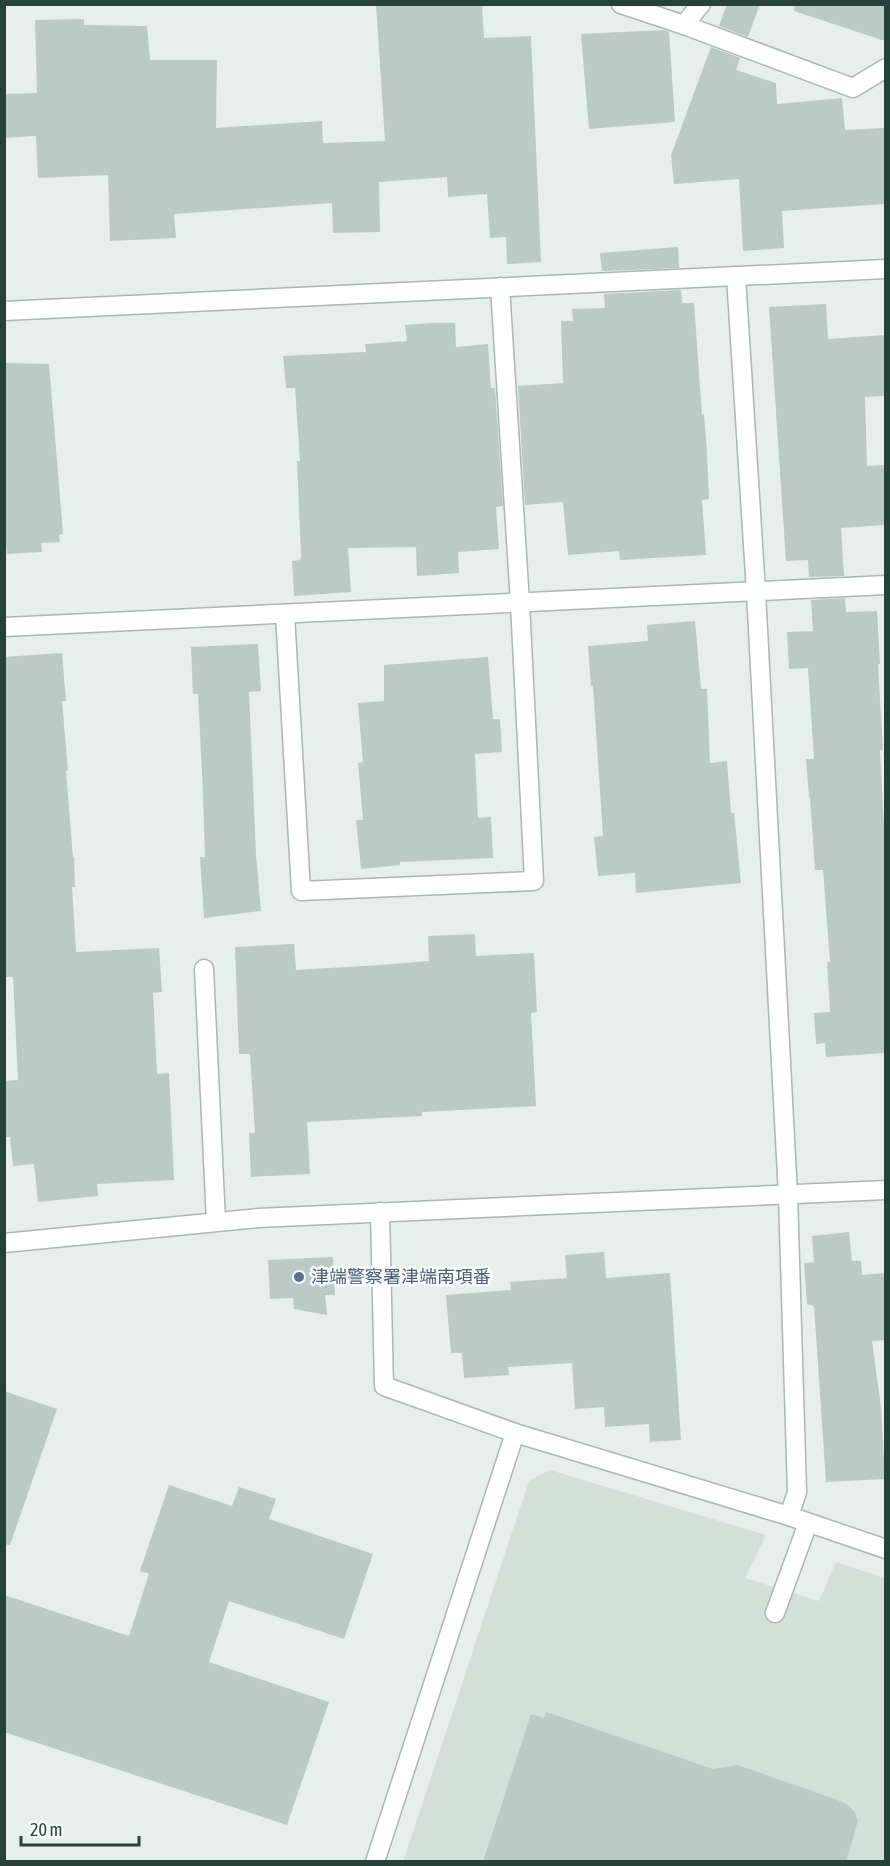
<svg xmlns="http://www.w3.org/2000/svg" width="890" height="1866" viewBox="0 0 890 1866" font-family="'Asap Condensed','Noto Sans JP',sans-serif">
<rect width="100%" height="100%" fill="#e6efeb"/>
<path fill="#d4dfda" d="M 550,1470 L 766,1535 L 745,1578 L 819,1601 L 836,1562 L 885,1578 L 885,1861 L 403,1862 L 529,1481 Z"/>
<g fill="#bbcac4">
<path d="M 376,4 L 482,4 L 484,38 L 531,36 L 541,262 L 507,264 L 506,237 L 490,238 L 487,194 L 448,197 L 447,177 L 379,182 L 380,232 L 333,233 L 332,203 L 174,214 L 176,238 L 110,241 L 108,175 L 38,178 L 36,136 L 4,138 L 4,94 L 37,93 L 35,20 L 84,19 L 84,25 L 147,26 L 150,60 L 217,60 L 216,128 L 322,121 L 323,143 L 385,141 Z"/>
<path d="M 727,4 L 760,4 L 748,37 L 719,26 Z"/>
<path d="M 795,4 L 885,4 L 885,41 L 794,11 Z"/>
<path d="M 664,30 L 669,32 L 675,122 L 589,129 L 581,34 Z"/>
<path d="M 711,47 L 740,58 L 736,70 L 776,83 L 777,104 L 842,98 L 845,130 L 885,128 L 885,204 L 782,211 L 784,248 L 743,251 L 739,179 L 674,184 L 671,155 Z"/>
<path d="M 678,247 L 679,268 L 602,271 L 600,253 Z"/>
<path d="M 681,290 L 682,303 L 694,303 L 702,415 L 704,414 L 707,452 L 709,499 L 702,500 L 706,555 L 620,560 L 619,551 L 568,555 L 563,502 L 525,505 L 518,386 L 563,383 L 561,321 L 573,321 L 572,309 L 605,308 L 604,294 Z"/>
<path d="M 826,304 L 828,339 L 885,335 L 885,396 L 865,397 L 867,466 L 885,465 L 885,525 L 841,528 L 844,576 L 809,577 L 808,560 L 786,561 L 769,307 Z"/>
<path d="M 432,323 L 455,323 L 456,347 L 488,344 L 491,388 L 495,388 L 503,506 L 496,507 L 499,549 L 458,552 L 459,573 L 417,576 L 416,547 L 348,548 L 351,592 L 294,596 L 292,561 L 300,560 L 301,556 L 297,461 L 300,461 L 295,388 L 286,388 L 283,356 L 366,352 L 365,344 L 407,341 L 405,325 Z"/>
<path d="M 4,363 L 49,364 L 63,534 L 59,535 L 60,542 L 41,543 L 42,552 L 7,554 L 4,529 Z"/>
<path d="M 845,598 L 846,612 L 877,611 L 880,664 L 878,664 L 883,750 L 880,750 L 885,844 L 885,1053 L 826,1057 L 825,1043 L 816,1044 L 814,1013 L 830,1012 L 827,962 L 830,962 L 823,870 L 815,870 L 810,797 L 809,797 L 806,759 L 814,759 L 808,668 L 789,669 L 787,632 L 813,631 L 811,600 Z"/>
<path d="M 695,621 L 701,689 L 707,689 L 710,763 L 727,761 L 731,813 L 734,813 L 741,883 L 636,893 L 635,873 L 598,876 L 594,837 L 603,836 L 593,686 L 591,686 L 588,646 L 648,641 L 647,625 Z"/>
<path d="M 258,644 L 261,691 L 249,692 L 256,854 L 261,911 L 204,918 L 200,857 L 205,857 L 203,793 L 198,694 L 193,694 L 191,647 Z"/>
<path d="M 62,653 L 66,701 L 62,701 L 68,771 L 66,771 L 73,857 L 74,857 L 75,887 L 72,887 L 76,952 L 159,948 L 162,992 L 153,993 L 157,1074 L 169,1073 L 174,1180 L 97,1184 L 98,1196 L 38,1202 L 34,1164 L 13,1166 L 10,1137 L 4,1137 L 4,1081 L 18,1080 L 13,977 L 4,977 L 4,657 Z"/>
<path d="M 488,657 L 493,719 L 500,719 L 502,752 L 475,754 L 478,818 L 491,817 L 493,858 L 400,862 L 400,865 L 361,869 L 356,820 L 363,820 L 358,763 L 363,762 L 358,703 L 384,701 L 384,665 Z"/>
<path d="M 475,934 L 476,956 L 534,953 L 537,1012 L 531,1013 L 536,1106 L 422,1112 L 422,1116 L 307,1122 L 310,1174 L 251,1177 L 249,1133 L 255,1133 L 250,1054 L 239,1054 L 235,947 L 294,944 L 296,970 L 380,965 L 429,961 L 428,936 Z"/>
<path d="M 849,1232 L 852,1261 L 861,1261 L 862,1275 L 885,1273 L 885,1340 L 872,1341 L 881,1407 L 885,1479 L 826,1482 L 814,1306 L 807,1304 L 804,1263 L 814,1262 L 812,1236 Z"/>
<path d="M 604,1252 L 606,1278 L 670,1273 L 681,1440 L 650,1442 L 649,1424 L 605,1427 L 604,1407 L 575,1409 L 572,1363 L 508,1367 L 509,1375 L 464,1378 L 462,1353 L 451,1353 L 446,1295 L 511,1290 L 510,1282 L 567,1278 L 565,1255 Z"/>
<path d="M 333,1257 L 335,1295 L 325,1295 L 327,1315 L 294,1309 L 293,1298 L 270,1299 L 268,1260 Z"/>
<path d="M 4,1391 L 57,1409 L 10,1545 L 4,1544 Z"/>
<path d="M 169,1485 L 232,1506 L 239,1487 L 276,1499 L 269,1519 L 373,1554 L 344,1639 L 229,1601 L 209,1662 L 329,1702 L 287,1825 L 4,1732 L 4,1595 L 129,1636 L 149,1574 L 140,1571 Z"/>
<path d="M 546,1712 L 713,1769 L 737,1765 L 835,1799 L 846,1804 L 854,1811 L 858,1821 L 846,1862 L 483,1862 L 531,1714 L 544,1718 Z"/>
</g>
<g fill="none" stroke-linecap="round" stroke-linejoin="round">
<g stroke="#a8b8b2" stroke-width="21">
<g id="minor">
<path d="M 621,4 L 684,25 L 853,88 L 886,68"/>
<path d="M 684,25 L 701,4"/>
<path d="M 736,276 L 756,592 L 788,1195 L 797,1492 L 789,1516"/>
<path d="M 4,311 L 886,269"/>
<path d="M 285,614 L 301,891 L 534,881 L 520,603 L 500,287"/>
<path d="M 4,627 L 886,585"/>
<path d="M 204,969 L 216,1222"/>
<path d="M 380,1212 L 384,1386 L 515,1433 L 789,1516 L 886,1549"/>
<path d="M 4,1243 L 258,1218 L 886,1190"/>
<path d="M 775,1613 L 808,1523"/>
<path d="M 375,1862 L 515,1433"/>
</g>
</g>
<use href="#minor" stroke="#fff" stroke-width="18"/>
</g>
<circle fill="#5c6f8a" stroke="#f7fbf9" stroke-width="2" cx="299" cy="1277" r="6"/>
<g text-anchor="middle" stroke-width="5" stroke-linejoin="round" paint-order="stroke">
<g font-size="18" fill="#4e5e75" stroke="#f7fbf9" text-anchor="start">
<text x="311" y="1283">津端警察署津端南項番</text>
</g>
</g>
<rect width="890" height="1866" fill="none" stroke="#24423a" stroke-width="12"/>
<path d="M21 1836v9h118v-9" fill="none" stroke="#24423a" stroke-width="3"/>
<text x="30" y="1836" font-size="18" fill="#24423a" stroke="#f7fbf9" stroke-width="4.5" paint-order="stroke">20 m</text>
</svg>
